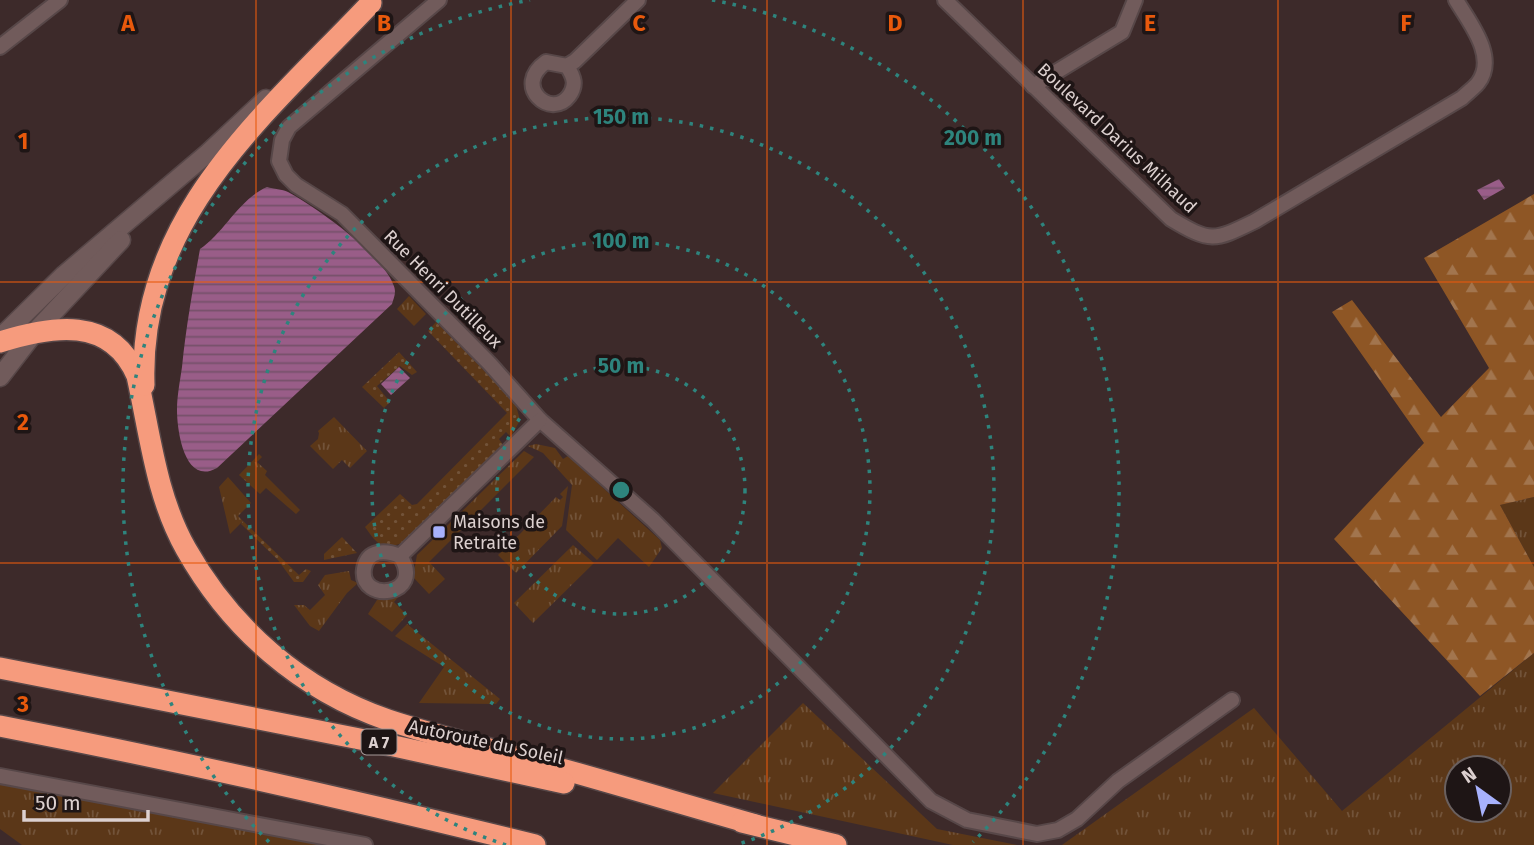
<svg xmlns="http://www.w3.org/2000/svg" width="1534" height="845" viewBox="0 0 1534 845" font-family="'Fira Sans',sans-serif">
<defs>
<pattern id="grass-tufts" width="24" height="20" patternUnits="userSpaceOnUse" patternTransform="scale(1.75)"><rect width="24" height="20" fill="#5b3718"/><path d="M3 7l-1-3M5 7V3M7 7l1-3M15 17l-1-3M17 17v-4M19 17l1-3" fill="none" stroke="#725339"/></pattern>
<pattern id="forest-firs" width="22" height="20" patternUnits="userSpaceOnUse" patternTransform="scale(1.75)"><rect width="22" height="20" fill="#8e5625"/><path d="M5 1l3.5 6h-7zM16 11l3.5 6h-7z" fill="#a2754e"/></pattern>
<pattern id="park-dots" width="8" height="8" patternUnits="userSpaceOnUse" patternTransform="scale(1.75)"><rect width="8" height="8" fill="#5b3718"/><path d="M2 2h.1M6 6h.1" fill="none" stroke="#725339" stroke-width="1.8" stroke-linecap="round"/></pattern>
<pattern id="water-rules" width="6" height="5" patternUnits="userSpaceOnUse" patternTransform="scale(1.75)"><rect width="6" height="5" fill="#995d88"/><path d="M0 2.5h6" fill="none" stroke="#76516a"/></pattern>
</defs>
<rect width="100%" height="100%" fill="#3d2a2a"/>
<g fill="url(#grass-tufts)" fill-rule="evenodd">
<path d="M 409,296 L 426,314 L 414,326 L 397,309 Z"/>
<path d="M 334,417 L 367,451 L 350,468 L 342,460 L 333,469 L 310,446 L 318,439 L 319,433 L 318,431 Z"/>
<path d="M 536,444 L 555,448 L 563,459 L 568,456 L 660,540 L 662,548 L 649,567 L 618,538 L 597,560 L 566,530 L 572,485 L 543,453 L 528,446 Z"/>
<path d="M 524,451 L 534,457 L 429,562 L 445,579 L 429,594 L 413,577 L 417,555 Z"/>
<path d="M 259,454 L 262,457 L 257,462 L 267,471 L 265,475 L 300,510 L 296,514 L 266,488 L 260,494 L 239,475 Z"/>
<path d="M 228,477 L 251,503 L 238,516 L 243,521 L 230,534 L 219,487 Z"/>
<path d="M 568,486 L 562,526 L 516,573 L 498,555 L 512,541 L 515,545 L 519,542 L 516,538 L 556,497 L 560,500 L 563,497 L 560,494 Z"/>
<path d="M 1534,497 L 1534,567 L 1500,505 Z"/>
<path d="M 573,545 L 594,563 L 533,623 L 514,603 Z"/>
<path d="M 349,571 L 351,580 L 358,583 L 347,593 L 319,631 L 310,626 L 294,605 L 304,605 L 310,610 L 325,595 L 318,585 L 325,575 Z"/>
<path d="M 397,594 L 399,596 L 394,602 L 407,615 L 392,632 L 368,614 L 377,600 L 391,599 Z"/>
<path d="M 407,624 L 500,699 L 496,704 L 419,703 L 444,667 L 395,636 Z"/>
<path d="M 1534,653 L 1534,845 L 1062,845 L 1254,708 L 1342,811 ZM 1457,768 L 1499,768 L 1499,810 L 1457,810 Z"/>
<path d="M 803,703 L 937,829 L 1017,845 L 953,845 L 713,793 Z"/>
<path d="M 0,784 L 328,845 L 22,845 L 0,829 Z"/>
</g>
<path fill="url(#forest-firs)" d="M 1534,194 L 1534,497 L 1500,505 L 1534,567 L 1534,653 L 1480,696 L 1334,539 L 1424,443 L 1332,312 L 1352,300 L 1441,417 L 1489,368 L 1424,258 Z"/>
<g fill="url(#park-dots)">
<path d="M 436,322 L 515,402 L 520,420 L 511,437 L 506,432 L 499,439 L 503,445 L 403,543 C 381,550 378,545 365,527 L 400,494 L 412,505 L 417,504 L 507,413 L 428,331 Z"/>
<path d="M 399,352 L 417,372 L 412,375 L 400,366 L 377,386 L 390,402 L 384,408 L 362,387 Z"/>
<path d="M 243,521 L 299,575 L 306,569 L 311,571 L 303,582 L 294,582 L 278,560 L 241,524 Z"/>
<path d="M 342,537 L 357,553 L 324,560 L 324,554 Z"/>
</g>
<g fill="url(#water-rules)">
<path d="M 1499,179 L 1505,188 L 1484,200 L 1477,190 Z"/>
<path d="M 267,187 C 274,189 282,189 288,192 C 316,207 382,254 393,284 C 397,292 394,297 392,304 L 217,468 C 185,486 177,432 177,410 C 177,396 180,381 182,367 C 186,327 193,288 200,249 C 225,232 239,199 267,187 Z"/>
<path d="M 399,367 L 410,378 L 391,395 L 381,384 Z"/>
</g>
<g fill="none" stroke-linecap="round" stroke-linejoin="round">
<g stroke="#574748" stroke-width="18">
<g id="street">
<path d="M 439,0 L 289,127 L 282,140 L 279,161 L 286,175 L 296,185 L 342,214 L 490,364 L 540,420 L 653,520 L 931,801 L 967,820 L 1037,834 L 1058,830 L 1077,819 L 1118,781 L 1232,700"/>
<path d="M 945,0 L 1171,219 C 1211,243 1214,241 1255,221 L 1462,98 C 1467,93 1474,88 1478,83 C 1498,57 1469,22 1456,0"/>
<path d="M 0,47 L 60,0"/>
<path d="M 567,66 C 574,77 577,85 569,96 C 551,120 512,86 546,62 L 567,66 L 575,61 L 638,0"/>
<path d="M 1033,86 L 1122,32 L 1135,0"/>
<path d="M 400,556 C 426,596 359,604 364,569 C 367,549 386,550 400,556 L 540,420"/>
<path d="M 0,776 L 365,845"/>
</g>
</g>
<g stroke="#574748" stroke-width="21">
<g id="secondary">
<path d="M 0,338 L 64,275 L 208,153 L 266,99"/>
<path d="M 0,377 L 34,333 L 121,240"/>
</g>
</g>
<g stroke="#574748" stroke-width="24">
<g id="highway">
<path d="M 0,342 C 51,326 111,315 137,376 C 150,434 156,496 186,549 C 231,629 301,690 388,720 C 433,735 480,746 526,759 C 603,780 679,803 756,825"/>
<path d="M 144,385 C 138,216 265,115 371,3"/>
<path d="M 0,668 L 380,743 L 564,783"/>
<path d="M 0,726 C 180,761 358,801 535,845"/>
<path d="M 742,822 L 836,845"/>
</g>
</g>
<use href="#street" stroke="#715b5b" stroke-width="14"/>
<use href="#secondary" stroke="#715b5b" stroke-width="18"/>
<use href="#highway" stroke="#f69b7d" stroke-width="21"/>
</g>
<path fill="none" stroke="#e8590c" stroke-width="2" stroke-opacity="0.55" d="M 256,0 L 256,845M 511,0 L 511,845M 767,0 L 767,845M 1023,0 L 1023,845M 1278,0 L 1278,845M 0,282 L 1534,282M 0,563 L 1534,563"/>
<g fill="none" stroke="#2e847d" stroke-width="3.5" stroke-dasharray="3.5 7">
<circle cx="621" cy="490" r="124"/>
<circle cx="621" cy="490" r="249"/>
<path d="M506 845A373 373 0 1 1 736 845"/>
<path d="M269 842A498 498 0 0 1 530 0M712 0A498 498 0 0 1 973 842"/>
</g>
<rect fill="#a7b1fc" stroke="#1e1515" stroke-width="2.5" x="432" y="525" width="14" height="14" rx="3.5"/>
<g text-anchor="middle" stroke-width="7" stroke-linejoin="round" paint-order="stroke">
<rect fill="#1e1515" stroke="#a39897" stroke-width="2" x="361.5" y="729.5" width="35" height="25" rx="5"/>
<g font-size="16" font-weight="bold" fill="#dcd0cf">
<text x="379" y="748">A 7</text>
</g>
<g font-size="18" fill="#dcd0cf" stroke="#1e1515">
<text transform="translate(1117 138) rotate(43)" y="6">Boulevard Darius Milhaud</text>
<text transform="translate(443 289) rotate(45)" y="6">Rue Henri Dutilleux</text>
<text transform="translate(486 742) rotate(12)" y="6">Autoroute du Soleil</text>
</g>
<g font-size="18" fill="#dcd0cf" stroke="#1e1515" text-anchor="start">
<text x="453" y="528">Maisons de<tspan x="453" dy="21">Retraite</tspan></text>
</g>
</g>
<g font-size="23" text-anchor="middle" font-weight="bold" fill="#e8590c" stroke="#1e1515" stroke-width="7" stroke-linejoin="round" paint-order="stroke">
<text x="128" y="31">A</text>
<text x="384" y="31">B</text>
<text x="639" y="31">C</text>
<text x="895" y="31">D</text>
<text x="1150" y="31">E</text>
<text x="1406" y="31">F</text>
<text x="23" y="149">1</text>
<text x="23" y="430">2</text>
<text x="23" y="712">3</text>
</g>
<circle cx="621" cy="490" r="10" fill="#2e847d" stroke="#1e1515" stroke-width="3.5"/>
<g font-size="21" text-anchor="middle" font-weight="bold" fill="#2e847d" stroke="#1e1515" stroke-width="7" stroke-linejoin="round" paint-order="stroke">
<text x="621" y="124">150 m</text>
<text x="973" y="145">200 m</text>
<text x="621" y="248">100 m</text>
<text x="621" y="373">50 m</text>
</g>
<g transform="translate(1478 789) rotate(327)"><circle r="33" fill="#1e1515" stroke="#6a605f" stroke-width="2"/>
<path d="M0-5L12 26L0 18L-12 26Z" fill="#a7b1fc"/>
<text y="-10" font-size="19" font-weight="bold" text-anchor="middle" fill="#dcd0cf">N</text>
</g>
<path d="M24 810v10h124v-10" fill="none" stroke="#dcd0cf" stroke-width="3.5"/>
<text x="35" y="810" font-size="21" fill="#dcd0cf" stroke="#1e1515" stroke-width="5" paint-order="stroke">50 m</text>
</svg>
